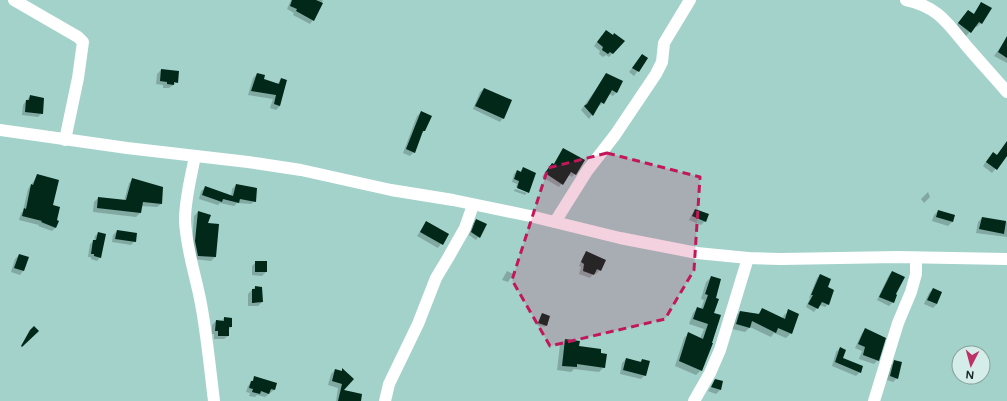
<svg xmlns="http://www.w3.org/2000/svg" width="1007" height="401" viewBox="0 0 1007 401" font-family="Figtree,sans-serif">
<rect width="100%" height="100%" fill="#a2d2ca"/>
<g fill="#0003">
<path d="M 291,0 L 323,0 L 313,20 L 310,24 L 293,15 L 294,13 L 287,9 Z"/>
<path d="M 981,3 L 981,23 L 977,27 L 975,26 L 966,36 L 955,27 L 964,15 L 973,15 Z"/>
<path d="M 602,35 L 624,41 L 609,57 L 606,55 L 603,57 L 599,54 L 600,51 L 594,46 Z"/>
<path d="M 1004,42 L 1007,44 L 1007,63 L 994,56 Z"/>
<path d="M 642,55 L 647,58 L 634,76 L 629,72 Z"/>
<path d="M 161,70 L 177,82 L 169,88 L 163,88 L 163,85 L 156,84 L 157,74 Z"/>
<path d="M 257,74 L 262,80 L 277,84 L 281,79 L 280,106 L 276,110 L 270,108 L 273,99 L 248,95 L 253,78 Z"/>
<path d="M 607,74 L 617,92 L 613,96 L 609,94 L 603,103 L 599,106 L 598,106 L 589,119 L 581,110 Z"/>
<path d="M 484,89 L 503,118 L 500,122 L 473,109 L 480,92 Z"/>
<path d="M 30,96 L 42,113 L 38,117 L 22,115 L 23,105 Z"/>
<path d="M 421,112 L 424,131 L 421,134 L 414,152 L 410,156 L 403,153 L 417,116 Z"/>
<path d="M 1005,146 L 1007,148 L 1007,154 L 992,173 L 983,166 L 989,157 L 996,156 Z"/>
<path d="M 563,149 L 575,174 L 572,177 L 568,175 L 559,187 L 542,177 L 549,167 L 552,164 L 553,165 Z"/>
<path d="M 523,168 L 528,191 L 516,187 L 517,184 L 512,182 L 514,174 L 517,171 L 520,172 Z"/>
<path d="M 38,175 L 52,206 L 56,227 L 52,231 L 38,226 L 39,225 L 19,220 L 21,213 L 23,211 L 28,189 Z"/>
<path d="M 133,179 L 161,204 L 157,207 L 141,206 L 140,213 L 136,217 L 93,212 L 94,202 L 98,198 L 124,201 L 129,183 Z"/>
<path d="M 236,185 L 255,201 L 251,204 L 237,203 L 234,206 L 220,203 L 218,205 L 199,199 L 201,191 L 205,188 L 231,196 L 232,189 Z"/>
<path d="M 515,189 L 527,193 L 525,195 L 514,191 Z"/>
<path d="M 928,192 L 930,197 L 924,203 L 921,199 Z"/>
<path d="M 696,210 L 705,221 L 701,225 L 689,220 L 692,214 Z"/>
<path d="M 938,211 L 954,215 L 952,222 L 948,226 L 932,221 L 934,215 Z"/>
<path d="M 198,212 L 207,224 L 218,225 L 215,257 L 211,261 L 194,259 L 192,245 L 194,216 Z"/>
<path d="M 982,218 L 1007,222 L 1007,237 L 976,233 L 978,222 Z"/>
<path d="M 476,220 L 486,225 L 476,240 L 469,235 L 473,223 Z"/>
<path d="M 426,222 L 448,234 L 438,248 L 417,236 Z"/>
<path d="M 117,231 L 135,241 L 131,245 L 112,242 L 113,235 Z"/>
<path d="M 98,233 L 100,257 L 97,261 L 91,259 L 91,257 L 88,257 L 90,244 L 94,241 L 95,236 Z"/>
<path d="M 586,253 L 600,270 L 596,274 L 594,273 L 590,278 L 579,274 L 581,267 L 579,266 L 583,256 Z"/>
<path d="M 19,255 L 23,271 L 20,275 L 11,272 L 15,259 Z"/>
<path d="M 256,262 L 266,272 L 262,276 L 252,275 L 252,266 Z"/>
<path d="M 507,271 L 513,274 L 508,282 L 502,280 Z"/>
<path d="M 892,272 L 895,295 L 893,302 L 889,306 L 877,300 L 889,275 Z"/>
<path d="M 820,275 L 826,287 L 829,304 L 825,307 L 819,305 L 814,312 L 806,307 L 810,298 L 809,298 L 817,278 Z"/>
<path d="M 711,277 L 715,299 L 701,370 L 696,375 L 675,366 L 684,338 L 688,334 L 700,339 L 704,329 L 689,324 L 693,313 L 697,308 L 701,309 L 704,300 L 701,299 L 706,282 Z"/>
<path d="M 255,287 L 262,302 L 258,306 L 248,306 L 248,294 Z"/>
<path d="M 933,289 L 937,304 L 933,308 L 924,304 L 929,293 Z"/>
<path d="M 762,310 L 782,319 L 784,315 L 789,311 L 791,333 L 786,338 L 774,333 L 771,337 L 750,327 L 745,332 L 732,329 L 735,316 L 740,312 L 758,314 Z"/>
<path d="M 542,314 L 546,325 L 545,327 L 537,325 Z"/>
<path d="M 224,318 L 231,327 L 228,330 L 228,336 L 224,339 L 214,339 L 214,334 L 212,334 L 212,325 L 216,321 L 221,321 Z"/>
<path d="M 865,330 L 878,360 L 874,364 L 859,359 L 862,351 L 855,348 L 862,333 Z"/>
<path d="M 565,340 L 578,347 L 604,367 L 599,372 L 574,369 L 571,372 L 557,370 L 560,345 Z"/>
<path d="M 840,348 L 842,358 L 860,372 L 856,376 L 832,366 L 836,352 Z"/>
<path d="M 626,359 L 640,362 L 642,360 L 645,375 L 641,379 L 620,374 L 622,363 Z"/>
<path d="M 895,362 L 897,378 L 893,382 L 887,380 L 891,365 Z"/>
<path d="M 335,370 L 341,372 L 342,370 L 352,379 L 342,391 L 360,401 L 336,401 L 338,388 L 328,385 L 331,374 Z"/>
<path d="M 255,377 L 276,384 L 274,390 L 265,397 L 257,395 L 255,397 L 249,396 L 250,393 L 246,392 L 248,386 Z"/>
<path d="M 716,380 L 722,382 L 720,390 L 716,394 L 708,391 Z"/>
</g>
<g fill="#012819">
<path d="M 292,0 L 316,0 L 323,3 L 314,21 L 296,11 L 297,9 L 290,6 Z"/>
<path d="M 981,2 L 992,8 L 982,24 L 979,22 L 971,33 L 958,23 L 968,10 L 974,14 Z"/>
<path d="M 606,30 L 613,35 L 614,33 L 625,41 L 613,54 L 610,52 L 608,54 L 602,50 L 603,47 L 597,42 Z"/>
<path d="M 1007,36 L 1007,58 L 998,52 Z"/>
<path d="M 642,54 L 648,58 L 639,72 L 632,68 Z"/>
<path d="M 161,69 L 179,71 L 178,83 L 174,82 L 174,85 L 167,84 L 167,82 L 160,81 Z"/>
<path d="M 257,73 L 265,75 L 264,79 L 279,84 L 281,78 L 287,80 L 280,106 L 274,104 L 276,95 L 251,91 Z"/>
<path d="M 606,73 L 623,81 L 617,93 L 612,90 L 604,104 L 601,102 L 593,116 L 584,106 L 587,104 Z"/>
<path d="M 484,88 L 512,100 L 504,119 L 475,106 Z"/>
<path d="M 30,95 L 44,98 L 43,114 L 25,112 L 26,100 L 29,100 Z"/>
<path d="M 421,111 L 432,116 L 425,131 L 423,131 L 415,153 L 406,149 Z"/>
<path d="M 1007,141 L 1007,156 L 997,170 L 986,162 L 993,152 L 997,155 Z"/>
<path d="M 563,148 L 585,160 L 576,175 L 571,172 L 563,185 L 545,173 L 552,163 L 554,164 Z"/>
<path d="M 523,167 L 536,173 L 529,193 L 517,188 L 519,181 L 514,179 L 517,170 L 521,172 Z"/>
<path d="M 37,174 L 59,180 L 53,205 L 60,207 L 57,220 L 59,221 L 56,228 L 41,222 L 42,221 L 22,216 L 24,208 L 26,209 L 31,184 L 33,185 Z"/>
<path d="M 132,178 L 163,187 L 162,204 L 143,202 L 141,213 L 97,208 L 98,197 L 126,200 Z"/>
<path d="M 236,184 L 257,188 L 256,202 L 240,199 L 239,203 L 223,199 L 222,202 L 202,195 L 205,186 L 233,196 Z"/>
<path d="M 695,209 L 709,214 L 706,222 L 692,216 Z"/>
<path d="M 938,210 L 955,215 L 953,222 L 936,217 Z"/>
<path d="M 198,211 L 211,215 L 208,223 L 219,224 L 216,257 L 198,256 L 195,241 Z"/>
<path d="M 982,217 L 1006,221 L 1004,234 L 979,229 Z"/>
<path d="M 476,219 L 487,224 L 480,238 L 471,232 Z"/>
<path d="M 426,221 L 449,234 L 443,245 L 420,232 Z"/>
<path d="M 117,230 L 137,233 L 136,242 L 115,239 Z"/>
<path d="M 98,232 L 106,234 L 101,258 L 94,256 L 94,254 L 91,254 L 93,240 L 96,240 Z"/>
<path d="M 586,251 L 606,260 L 601,271 L 597,269 L 594,275 L 583,271 L 584,264 L 581,262 Z"/>
<path d="M 19,254 L 29,257 L 24,271 L 14,268 Z"/>
<rect x="255" y="261" width="12" height="11"/>
<path d="M 892,271 L 905,277 L 896,294 L 897,295 L 894,303 L 879,297 Z"/>
<path d="M 820,274 L 831,279 L 828,287 L 834,290 L 829,305 L 822,302 L 818,309 L 808,304 L 813,295 L 811,295 Z"/>
<path d="M 711,276 L 721,279 L 716,298 L 719,299 L 714,313 L 721,315 L 712,343 L 713,343 L 702,371 L 679,361 L 688,332 L 703,339 L 708,324 L 693,319 L 697,307 L 703,309 L 708,295 L 705,294 Z"/>
<path d="M 255,286 L 262,287 L 263,302 L 252,303 L 252,289 L 255,289 Z"/>
<path d="M 933,288 L 942,292 L 937,304 L 927,300 Z"/>
<path d="M 762,308 L 785,319 L 788,309 L 799,314 L 792,334 L 778,328 L 776,333 L 752,321 L 750,328 L 736,324 L 740,311 L 759,314 Z"/>
<path d="M 542,313 L 550,316 L 547,326 L 538,323 Z"/>
<path d="M 224,317 L 232,318 L 232,327 L 229,327 L 229,336 L 218,336 L 218,331 L 215,331 L 216,320 L 224,321 Z"/>
<path d="M 34,326 L 39,331 L 22,347 L 21,346 L 30,330 Z"/>
<path d="M 865,328 L 886,338 L 879,361 L 863,355 L 865,347 L 858,344 Z"/>
<path d="M 565,339 L 580,341 L 579,346 L 601,349 L 601,353 L 607,354 L 605,368 L 577,364 L 577,367 L 562,366 Z"/>
<path d="M 840,347 L 846,350 L 843,358 L 863,366 L 861,373 L 835,362 Z"/>
<path d="M 626,358 L 641,362 L 642,359 L 650,361 L 646,376 L 623,370 Z"/>
<path d="M 894,360 L 902,362 L 898,379 L 890,376 Z"/>
<path d="M 342,368 L 354,379 L 344,390 L 362,394 L 361,401 L 338,401 L 342,384 L 332,381 L 335,369 L 342,371 Z"/>
<path d="M 254,376 L 277,383 L 275,390 L 271,389 L 269,394 L 261,391 L 260,394 L 252,392 L 253,389 L 249,388 L 251,381 L 253,381 Z"/>
<path d="M 715,379 L 723,381 L 721,390 L 711,387 Z"/>
</g>
<g fill="none" stroke-linecap="round" stroke-linejoin="round">
<g stroke="#fff" stroke-width="12">
<path d="M 14,0 L 78,37 L 83,42 L 78,78 L 65,140"/>
<path d="M 906,0 C 940,7 949,26 970,50 C 982,64 995,78 1007,92"/>
<path d="M 0,130 L 127,148 L 248,162 L 301,170 L 391,190 L 453,200 L 530,216 L 620,238 L 697,253 L 748,258 L 781,259 L 897,257 L 1007,259"/>
<path d="M 195,156 C 191,177 185,199 185,220 C 186,249 196,276 201,304 C 207,336 210,369 214,401"/>
<path d="M 555,222 L 587,171 L 615,135 L 656,74 L 662,62 L 664,43 L 667,38 L 690,0"/>
<path d="M 385,401 L 389,384 L 418,324 L 436,278 L 448,258 L 465,228 L 473,205"/>
<path d="M 694,401 L 710,373 L 720,350 L 748,258"/>
<path d="M 874,401 L 898,323 L 911,292 L 916,274 L 916,258"/>
</g>
</g>
<path fill="#c2185b" fill-opacity="0.2" stroke="#c2185b" stroke-width="3" stroke-dasharray="8 5" stroke-linejoin="round" d="M 607,153 L 700,177 L 694,270 L 665,319 L 550,346 L 512,280 L 548,168 Z"/>
<g transform="translate(971 365) rotate(186)"><circle r="19" fill="#d5ede9" stroke="#899f9b"/>
<path d="M0-3L7 15L0 10L-7 15Z" fill="#be3166"/>
<text y="-6" font-size="11" font-weight="bold" text-anchor="middle" fill="#162926">N</text>
</g>
</svg>
